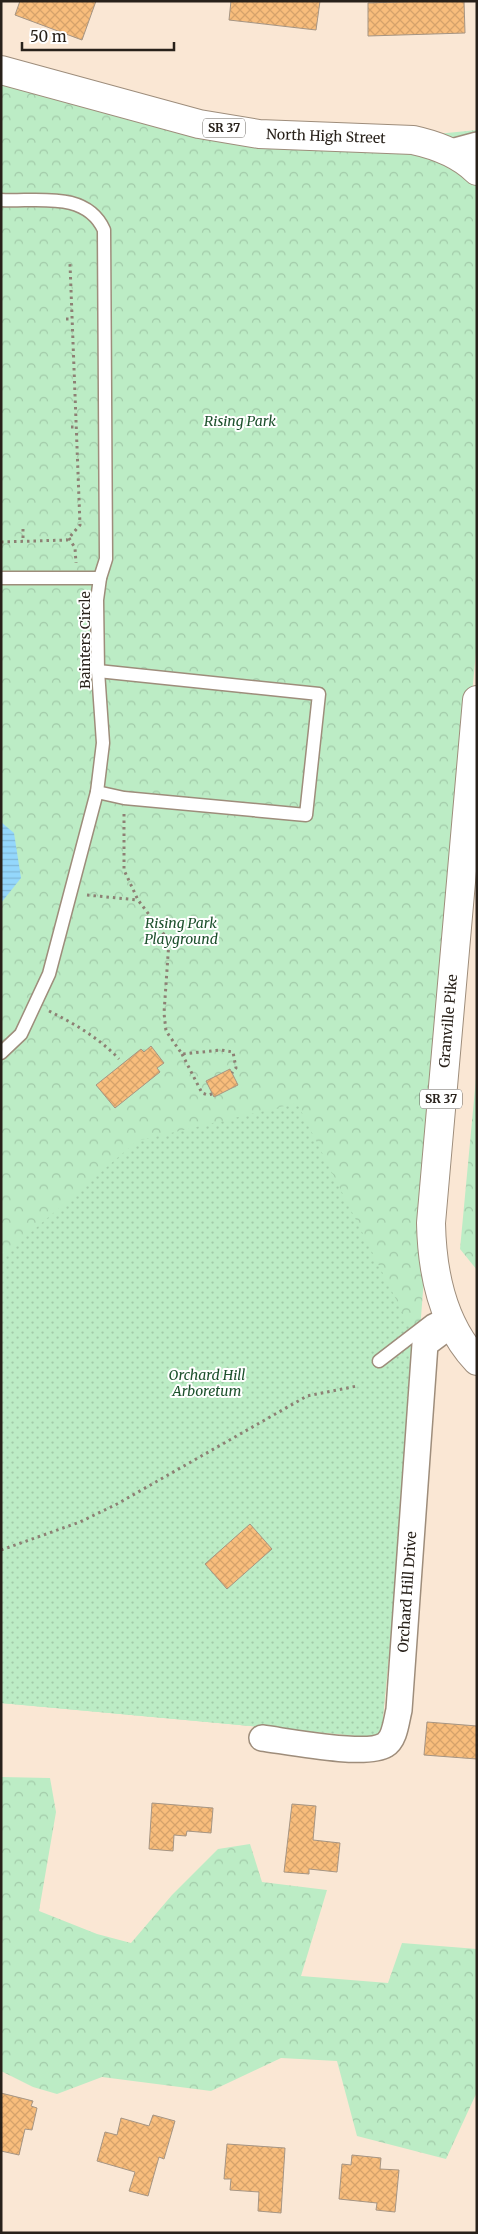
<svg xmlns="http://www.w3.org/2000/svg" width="478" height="2234" viewBox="0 0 478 2234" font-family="Merriweather,serif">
<defs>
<pattern id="forest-crowns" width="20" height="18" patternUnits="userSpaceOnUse" patternTransform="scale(1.25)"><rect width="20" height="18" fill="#bcecc5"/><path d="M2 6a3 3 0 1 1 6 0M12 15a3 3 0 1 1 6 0" fill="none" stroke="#a2caa9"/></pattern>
<pattern id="garden-dots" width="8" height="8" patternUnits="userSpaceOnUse" patternTransform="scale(1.25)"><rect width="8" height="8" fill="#bcecc5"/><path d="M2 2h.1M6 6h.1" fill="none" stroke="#a2caa9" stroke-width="1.8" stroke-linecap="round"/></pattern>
<pattern id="water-rules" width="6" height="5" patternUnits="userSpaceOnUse" patternTransform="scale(1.25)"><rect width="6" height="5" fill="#94d7fc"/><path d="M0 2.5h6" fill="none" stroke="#80b8d7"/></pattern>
<pattern id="building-cross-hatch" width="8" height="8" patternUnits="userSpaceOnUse" patternTransform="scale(1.25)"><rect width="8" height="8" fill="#f8bd7c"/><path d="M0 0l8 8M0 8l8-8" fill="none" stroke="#d5a26b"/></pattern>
</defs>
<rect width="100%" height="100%" fill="#fae7d4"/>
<g fill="url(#forest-crowns)">
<path d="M 1,70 L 138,109 L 386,139 L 477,130 L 477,642 L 458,839 L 421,1317 L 381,1738 L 1,1703 Z"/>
<path d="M 477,1068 L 477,1270 L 460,1249 Z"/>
<path d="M 1,1777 L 50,1778 L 56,1812 L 39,1911 L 97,1934 L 131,1943 L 172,1895 L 218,1849 L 250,1844 L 262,1882 L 327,1890 L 301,1976 L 388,1983 L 402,1943 L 477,1949 L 477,2092 L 446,2159 L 357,2136 L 337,2061 L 281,2058 L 211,2091 L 102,2077 L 57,2094 L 33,2087 L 1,2071 Z"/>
</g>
<path fill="url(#garden-dots)" d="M 297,1103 L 418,1343 L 381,1738 L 1,1703 L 1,1258 L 137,1141 Z"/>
<path fill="url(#water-rules)" d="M 1,822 L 14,833 L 21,878 L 1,903 Z"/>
<g fill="url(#building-cross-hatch)" stroke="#a69583">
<path d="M 20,1 L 96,1 L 82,40 L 15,15 Z"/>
<path d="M 231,1 L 320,1 L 316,30 L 229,20 Z"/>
<path d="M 428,1 L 464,1 L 465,33 L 368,36 L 368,3 Z"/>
<path d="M 151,1046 L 164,1063 L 157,1068 L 160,1072 L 115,1108 L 96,1085 L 141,1049 L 144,1052 Z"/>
<path d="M 230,1069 L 238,1085 L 214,1097 L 206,1081 Z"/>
<path d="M 250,1524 L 272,1549 L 227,1589 L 205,1564 Z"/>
<path d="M 427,1722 L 477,1726 L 477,1759 L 424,1755 Z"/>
<path d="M 152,1803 L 213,1808 L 211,1833 L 187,1831 L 186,1836 L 174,1835 L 173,1851 L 149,1849 Z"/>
<path d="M 292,1804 L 316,1806 L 313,1840 L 340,1843 L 337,1872 L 309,1869 L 309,1874 L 284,1872 Z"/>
<path d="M 1,2093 L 33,2101 L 31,2106 L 37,2108 L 32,2130 L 25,2129 L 19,2155 L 1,2151 Z"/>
<path d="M 153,2115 L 175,2121 L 164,2159 L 159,2157 L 148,2196 L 129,2191 L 135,2172 L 97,2161 L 105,2132 L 117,2135 L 121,2118 L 149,2126 Z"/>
<path d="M 227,2144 L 285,2148 L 281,2213 L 258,2211 L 259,2192 L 230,2190 L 231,2179 L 224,2179 Z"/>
<path d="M 352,2155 L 381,2158 L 380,2169 L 399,2170 L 395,2212 L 376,2210 L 377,2203 L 339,2199 L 342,2164 L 351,2165 Z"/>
</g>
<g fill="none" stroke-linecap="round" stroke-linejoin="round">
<g stroke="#9e8d7b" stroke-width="15">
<g id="service">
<path d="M 1,200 C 36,202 86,190 104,230 L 106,559 L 100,578 L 97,600 L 98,671 L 103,743 L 97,792 L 49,974 L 21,1034 L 1,1053"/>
<path d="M 1,578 L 100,578"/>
<path d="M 97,792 L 124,798 L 306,815 L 319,694 L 98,671"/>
<path d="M 379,1361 L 431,1321 L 447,1313"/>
</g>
</g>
<g stroke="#9e8d7b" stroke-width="28">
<g id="minor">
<path d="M 451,152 L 477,145"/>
<path d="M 262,1738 C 286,1741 366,1757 385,1745 C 395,1739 396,1722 399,1710 L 425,1344 L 452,1324"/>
</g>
</g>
<g stroke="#9e8d7b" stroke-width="30">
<g id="trunk">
<path d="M 1,70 L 199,124 L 259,134 L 413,140 C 436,145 459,153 477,171"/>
<path d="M 477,700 L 431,1223 C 432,1272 442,1324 477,1361"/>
</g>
</g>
<g stroke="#8d8074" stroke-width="3" stroke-dasharray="2.5 4" stroke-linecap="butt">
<path d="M 66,319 L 72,319"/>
<path d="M 71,427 L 76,427"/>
<path d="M 23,529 L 23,542"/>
<path d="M 69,538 L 75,548 L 76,563"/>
<path d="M 1,542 L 67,540 L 80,525 L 70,264"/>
<path d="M 124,814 L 124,870 L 138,900 L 169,941 L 164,1013 L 166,1031 L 182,1054 L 221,1050 L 233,1052 L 236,1068 L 232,1073"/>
<path d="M 87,895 L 138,900"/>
<path d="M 49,1011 C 75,1024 99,1038 119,1059"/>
<path d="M 182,1054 L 202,1093 L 208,1095 L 212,1094"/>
<path d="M 1,1550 L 80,1522 L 117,1504 L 307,1396 L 357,1386"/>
</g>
<use href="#service" stroke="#fff" stroke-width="12"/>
<use href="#minor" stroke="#fff" stroke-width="25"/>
<use href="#trunk" stroke="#fff" stroke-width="28"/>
</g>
<g text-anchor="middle" stroke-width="4" stroke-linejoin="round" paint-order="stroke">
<g fill="#fff" stroke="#68645f" stroke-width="1">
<rect x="203" y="118.5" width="42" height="19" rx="4"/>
<rect x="420" y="1089.5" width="42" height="19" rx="4"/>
</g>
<g font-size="12" font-weight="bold" fill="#28211a">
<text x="224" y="132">SR 37</text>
<text x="441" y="1103">SR 37</text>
</g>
<g font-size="14" fill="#28211a" stroke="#fff">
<text transform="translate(326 136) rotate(2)" y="5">North High Street</text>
<text transform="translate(85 640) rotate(-90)" y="5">Bainters Circle</text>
<text transform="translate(448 1021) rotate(-85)" y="5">Granville Pike</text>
<text transform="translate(407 1592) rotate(-86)" y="5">Orchard Hill Drive</text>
</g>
<g font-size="14" font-style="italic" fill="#1d512d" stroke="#fff">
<text x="240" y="426">Rising Park</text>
<text x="181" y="928">Rising Park<tspan x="181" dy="16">Playground</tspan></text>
<text x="207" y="1380">Orchard Hill<tspan x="207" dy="16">Arboretum</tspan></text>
</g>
</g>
<rect width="478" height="2234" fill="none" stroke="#28211a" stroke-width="5"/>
<path d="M22 42v8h152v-8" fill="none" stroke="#28211a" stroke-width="2.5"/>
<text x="30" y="42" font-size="15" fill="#28211a" stroke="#ffffff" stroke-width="4" paint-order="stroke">50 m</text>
</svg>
